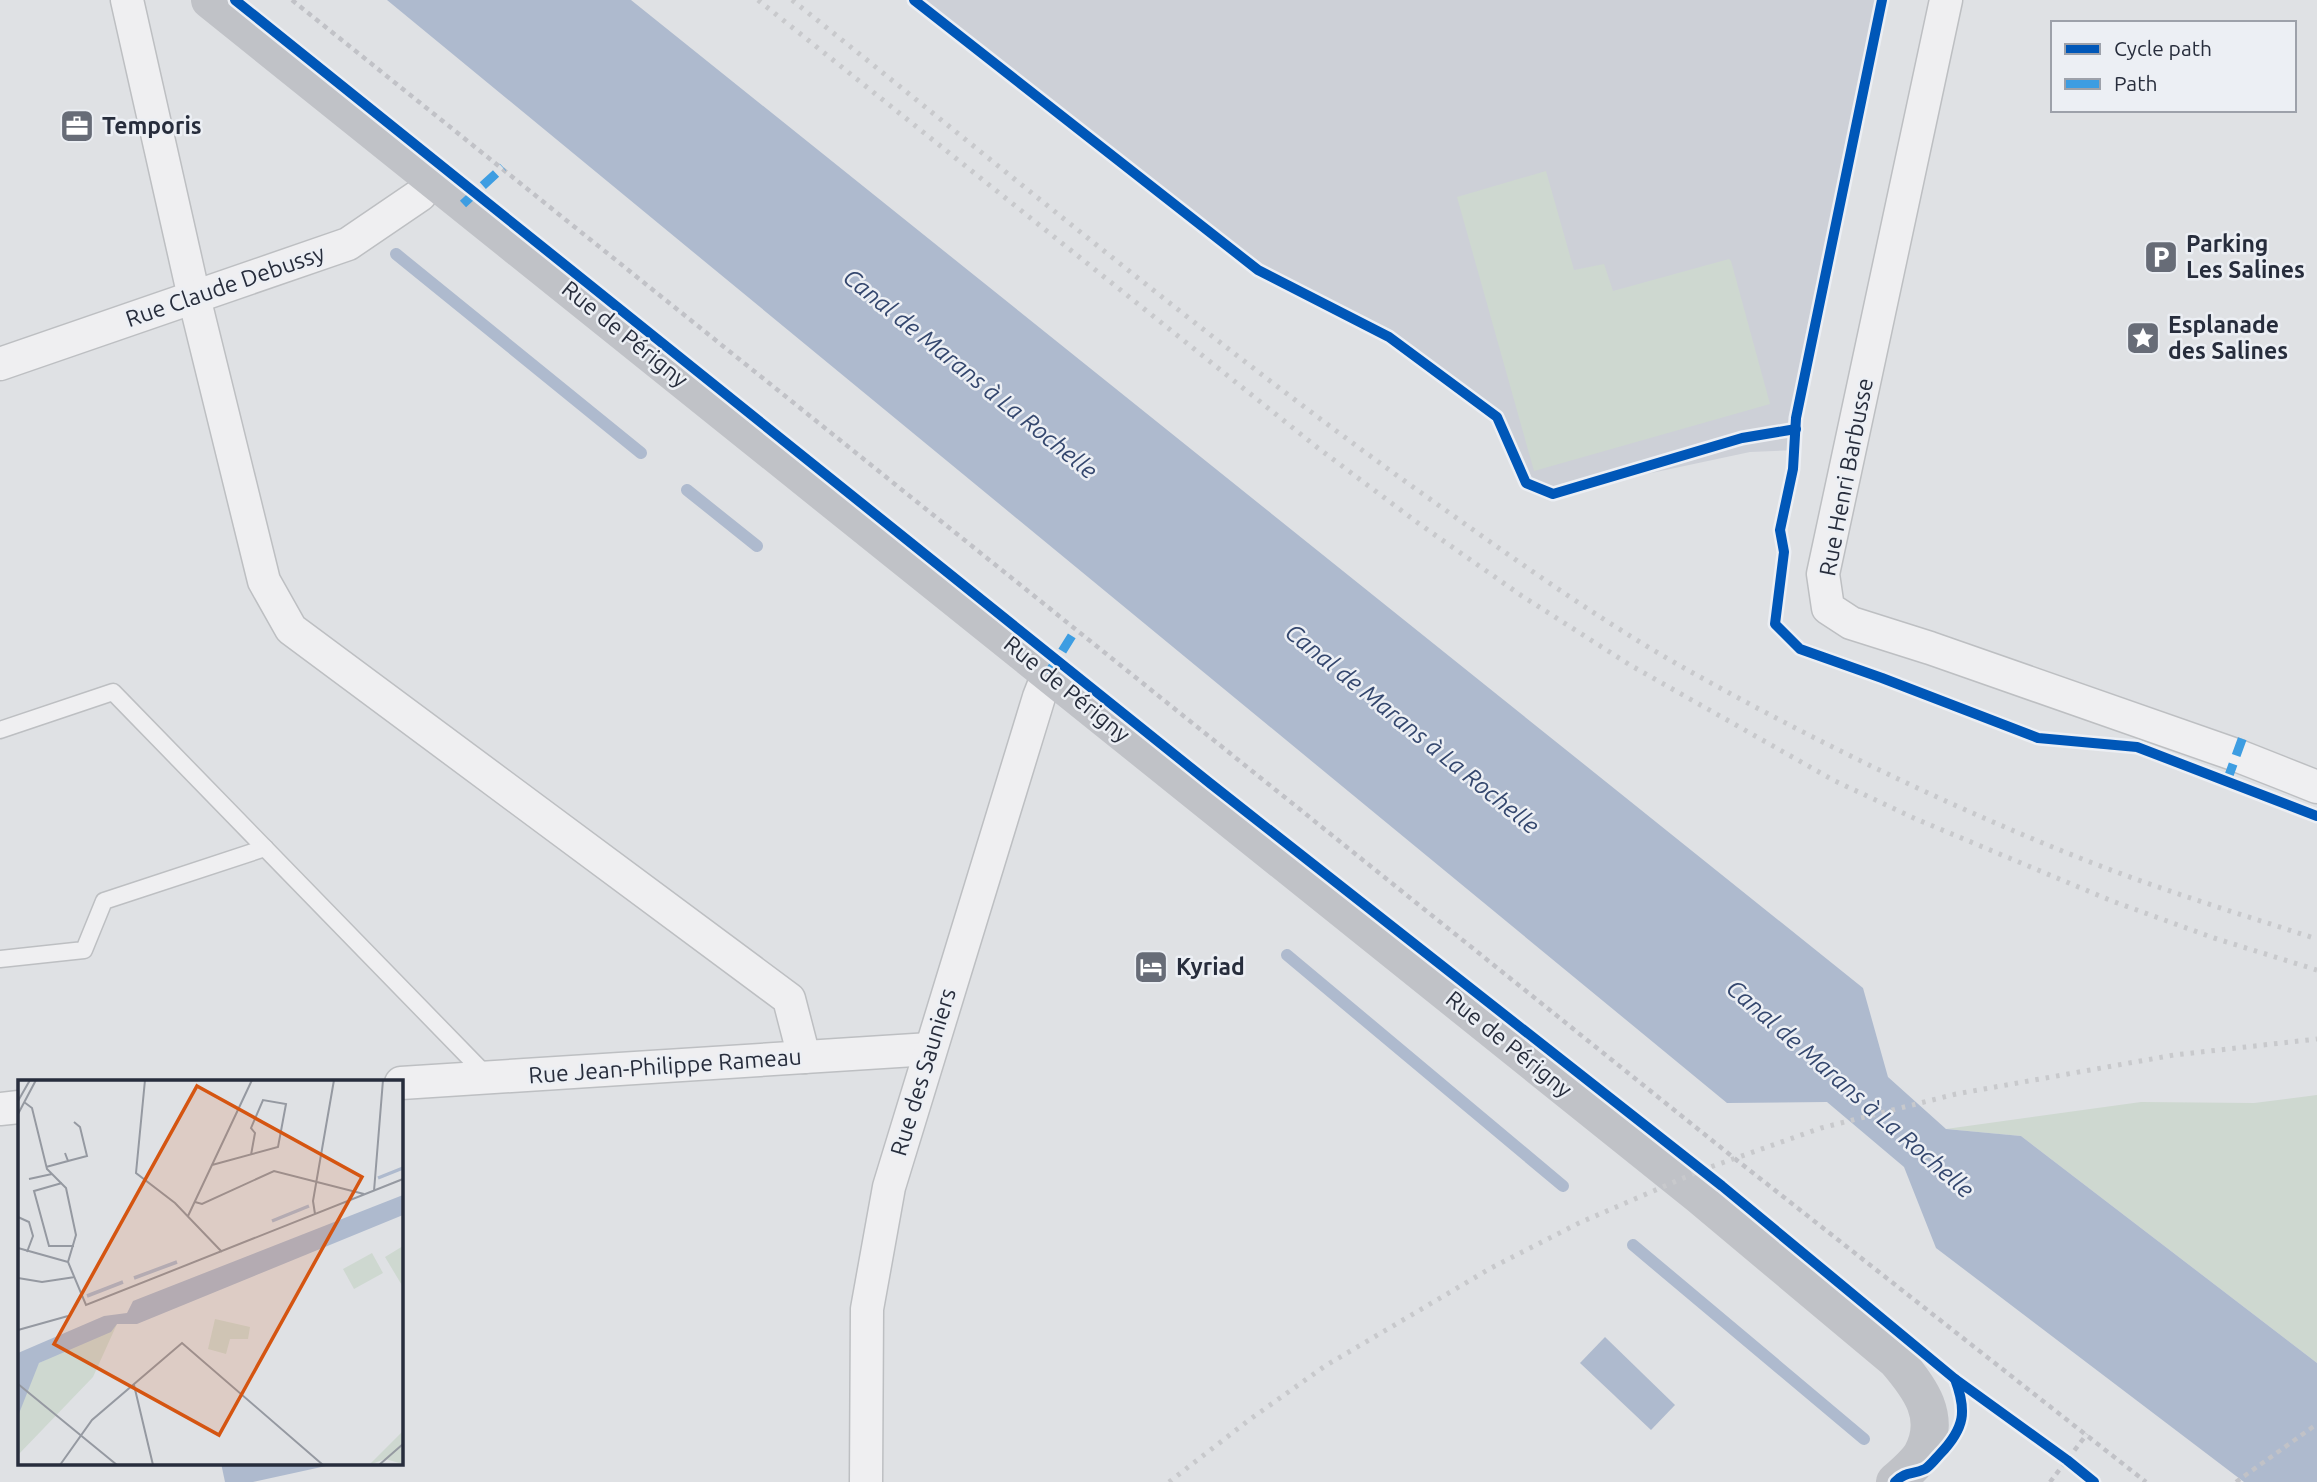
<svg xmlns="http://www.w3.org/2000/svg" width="2317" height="1482" viewBox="0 0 2317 1482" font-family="Ubuntu,sans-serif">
<rect width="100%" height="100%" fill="#dfe1e4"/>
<path fill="#cdd0d7" d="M 914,0 L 1882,0 L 1796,418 L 1796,450 L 1750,452 L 1553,494 L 1526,483 L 1497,417 L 1389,337 L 1258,270 Z"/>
<g fill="#ced8d0">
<path d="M 1546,171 L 1574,270 L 1604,264 L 1613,291 L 1729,259 L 1731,261 L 1770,404 L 1534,471 L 1457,197 Z"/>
<path d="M 2317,1095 L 2317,1363 L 2021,1136 L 1946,1129 L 2141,1102 L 2254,1103 Z"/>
</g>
<g fill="#aebace">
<path d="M 387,0 L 631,0 L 1863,988 L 1888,1077 L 1946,1129 L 2021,1136 L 2317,1363 L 2317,1482 L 2244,1482 L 1936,1248 L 1904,1167 L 1827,1102 L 1727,1103 Z"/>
<path d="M 1605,1337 L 1675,1405 L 1651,1430 L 1580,1363 Z"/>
<path d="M 221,1463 L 326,1463 L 326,1466 L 253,1482 L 225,1482 Z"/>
</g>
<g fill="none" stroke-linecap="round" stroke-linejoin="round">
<g stroke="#aebace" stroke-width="12">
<path d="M 396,254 L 641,453"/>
<path d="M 687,490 L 757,546"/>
<path d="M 1287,955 L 1563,1186"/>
<path d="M 1633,1245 L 1864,1439"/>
</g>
<g stroke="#bdbfc2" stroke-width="19">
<g id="lane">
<path d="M 0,730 L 113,692 L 488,1077"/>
<path d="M 0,959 L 84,950 L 104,901 L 265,848"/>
</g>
</g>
<g stroke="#bdbfc2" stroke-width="35">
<g id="street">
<path d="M 127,0 L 194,297 L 264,581 L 291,629 L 789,999 L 804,1057"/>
<path d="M 1946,0 L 1823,574 L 1828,608 L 1851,623 L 1930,648 L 2236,755 L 2317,787"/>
<path d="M 0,364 L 348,244 L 420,195 L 433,180"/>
<path d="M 401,1083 L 930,1049"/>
<path d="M 0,1109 L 19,1107"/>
<path d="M 866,1482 L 867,1309 L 889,1187 L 1039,697 L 1048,674"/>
</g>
</g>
<g stroke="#c1c2c7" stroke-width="4.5" stroke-dasharray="5 5" stroke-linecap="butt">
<path d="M 292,0 L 1734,1158 L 2146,1482"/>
<path d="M 2050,1482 L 2087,1434"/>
<path d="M 2236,1482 L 2317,1424"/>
</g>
<use href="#lane" stroke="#efeff1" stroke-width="16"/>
<use href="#street" stroke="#efeff1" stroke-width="32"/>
<path stroke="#c0c2c7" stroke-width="38" d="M 210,0 L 1699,1195 L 1896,1360 C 1920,1388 1942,1417 1922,1454 C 1916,1464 1904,1474 1895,1482"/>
<g stroke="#c8c9cc" stroke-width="5" stroke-dasharray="3.5 7" stroke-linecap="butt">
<path d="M 758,0 L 1318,448 L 1418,523 L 1522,596 L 1630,665 L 1833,780 L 1916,819 L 2112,901 L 2214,938 L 2317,970"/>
<path d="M 792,0 C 998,164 1200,334 1413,487 C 1499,548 1585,611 1677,664 C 1808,738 1945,805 2085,860 C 2161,890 2240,914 2317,939"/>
<path d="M 1169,1482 L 1249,1420 L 1325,1366 L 1491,1268 L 1579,1223 L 1702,1170 L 1821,1128 L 1956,1094 L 2174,1055 L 2317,1039"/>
</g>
<g stroke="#3d9de2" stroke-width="9" stroke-dasharray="18 9" stroke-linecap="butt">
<path d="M 463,204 L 503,167"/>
<path d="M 1048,674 L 1076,629"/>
<path d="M 2227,781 L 2245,731"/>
</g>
<g stroke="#eceff4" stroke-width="15">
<g id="cycleway">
<path d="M 235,0 L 1211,784 L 1722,1186 L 1955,1379 L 2067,1460 L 2094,1482"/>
<path d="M 914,0 L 1258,270 L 1389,337 L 1497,417 L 1526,483 L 1553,494 L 1742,438 L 1796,429"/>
<path d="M 1882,0 L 1796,418 L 1793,469 L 1780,530 L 1784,552 L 1775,624 L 1800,649 L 1882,678 L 2038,738 L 2137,747 L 2317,816"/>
<path d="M 1895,1482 C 1906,1471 1912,1475 1925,1469 C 1930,1466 1936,1458 1940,1454 C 1965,1428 1967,1411 1955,1379"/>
</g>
</g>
<use href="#cycleway" stroke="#0057b8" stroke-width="10"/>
</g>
<defs>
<g id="office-square" transform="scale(1.75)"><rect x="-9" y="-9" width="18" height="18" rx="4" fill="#676c77" stroke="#eceff4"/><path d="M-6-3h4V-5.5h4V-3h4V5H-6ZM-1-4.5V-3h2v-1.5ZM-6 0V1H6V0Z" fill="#fff"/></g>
<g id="parking-square" transform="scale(1.75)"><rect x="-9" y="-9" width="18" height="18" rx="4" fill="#676c77" stroke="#eceff4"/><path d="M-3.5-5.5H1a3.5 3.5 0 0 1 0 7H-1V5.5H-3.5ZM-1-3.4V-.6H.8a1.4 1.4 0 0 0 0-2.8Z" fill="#fff"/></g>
<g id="sight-square" transform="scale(1.75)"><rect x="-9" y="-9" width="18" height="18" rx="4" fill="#676c77" stroke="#eceff4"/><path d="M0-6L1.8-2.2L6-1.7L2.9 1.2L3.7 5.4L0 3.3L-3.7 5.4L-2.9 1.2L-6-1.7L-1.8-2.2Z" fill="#fff"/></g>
<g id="hotel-square" transform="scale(1.75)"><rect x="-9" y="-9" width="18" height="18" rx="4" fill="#676c77" stroke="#eceff4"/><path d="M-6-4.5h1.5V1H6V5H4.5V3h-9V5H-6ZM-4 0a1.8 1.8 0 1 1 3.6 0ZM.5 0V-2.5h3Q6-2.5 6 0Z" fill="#fff"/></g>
</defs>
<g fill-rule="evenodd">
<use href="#office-square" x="77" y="126"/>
<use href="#parking-square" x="2161" y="257"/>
<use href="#sight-square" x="2143" y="338"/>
<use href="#hotel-square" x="1151" y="967"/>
</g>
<g text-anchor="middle" stroke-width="5" stroke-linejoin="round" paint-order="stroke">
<g font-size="23" font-weight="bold" fill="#272d3c" stroke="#eceff4" text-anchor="start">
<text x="102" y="134">Temporis</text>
<text x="2186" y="252">Parking<tspan x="2186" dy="26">Les Salines</tspan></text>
<text x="2168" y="333">Esplanade<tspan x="2168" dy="26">des Salines</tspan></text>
<text x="1176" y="975">Kyriad</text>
</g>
<g font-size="23" fill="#272d3c" stroke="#eceff4">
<text transform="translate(225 286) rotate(-19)" y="8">Rue Claude Debussy</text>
<text transform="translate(625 334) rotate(39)" y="8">Rue de Périgny</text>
<text transform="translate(1846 477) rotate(-79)" y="8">Rue Henri Barbusse</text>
<text transform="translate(1067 689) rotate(39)" y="8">Rue de Périgny</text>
<text transform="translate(1509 1044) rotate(39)" y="8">Rue de Périgny</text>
<text transform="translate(665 1066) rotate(-4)" y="8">Rue Jean-Philippe Rameau</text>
<text transform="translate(923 1072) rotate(-73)" y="8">Rue des Sauniers</text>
</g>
<g font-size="24" font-style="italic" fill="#34476e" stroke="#eceff4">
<text transform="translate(970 374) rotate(39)" y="8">Canal de Marans à La Rochelle</text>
<text transform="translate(1412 729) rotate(39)" y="8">Canal de Marans à La Rochelle</text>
<text transform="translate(1850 1089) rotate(41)" y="8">Canal de Marans à La Rochelle</text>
</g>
</g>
<g transform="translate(18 1080)">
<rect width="385" height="385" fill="#dfe1e4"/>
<path d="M 385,166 L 385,207 L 367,177 ZM 354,173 L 365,193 L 336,209 L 325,189 ZM 197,239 L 232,247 L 230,259 L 212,259 L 208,274 L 190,269 ZM 99,244 L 75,297 L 0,375 L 0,336 L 14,290 L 21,283 ZM 385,351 L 385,384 L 367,379 L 351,385 Z" fill="#ced8d0"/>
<path d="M 385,115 L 385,135 L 119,244 L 99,244 L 93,252 L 21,283 L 0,336 L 0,273 L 86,236 L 109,233 L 115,221 Z" fill="#aebace"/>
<path fill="none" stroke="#aebace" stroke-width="3.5" d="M 360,98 L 385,88M 254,141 L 291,126M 116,198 L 159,182M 69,216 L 105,202"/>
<path fill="none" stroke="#9599a1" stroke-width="2" d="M 127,0 L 118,93 L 157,123 L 204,172M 0,21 L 12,0M 6,22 L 14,28 L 29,89 L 48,108 L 58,155 L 50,182 L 68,225 L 385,99M 0,34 L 18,0M 50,81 L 69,76 L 62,47 L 56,42M 194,85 L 260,67 L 268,24 L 245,20 L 233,48 L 237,53 L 233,75M 28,87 L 50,81 L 47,73M 11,99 L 34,94M 44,103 L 16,111 L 31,166 L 56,166M 356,111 L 365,0M 177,122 L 184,124 L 256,91 L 346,114M 297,134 L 295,121 L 316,0M 170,136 L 234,0M 0,137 L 11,142 L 15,156 L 9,172M 0,168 L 50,182M 0,198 L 24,202 L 57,197M 0,250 L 50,236M 0,304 L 99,385M 116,305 L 135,385M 42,385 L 74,340 L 164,263 L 305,385M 361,385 L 385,364"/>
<path fill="#d55511" fill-opacity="0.15" stroke="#d55511" stroke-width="3.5" d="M 179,6 L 344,97 L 201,355 L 36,264 Z"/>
<rect width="385" height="385" fill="none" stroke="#272d3c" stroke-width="3.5"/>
</g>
<rect x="2051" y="21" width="245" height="91" fill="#eceff4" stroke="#9da1aa" stroke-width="2"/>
<rect x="2065" y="44" width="35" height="10" fill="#0057b8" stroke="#9da1aa" stroke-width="2"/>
<text x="2114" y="56" font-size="21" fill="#272d3c">Cycle path</text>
<rect x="2065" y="79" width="35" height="10" fill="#3d9de2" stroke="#9da1aa" stroke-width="2"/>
<text x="2114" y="91" font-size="21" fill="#272d3c">Path</text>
</svg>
